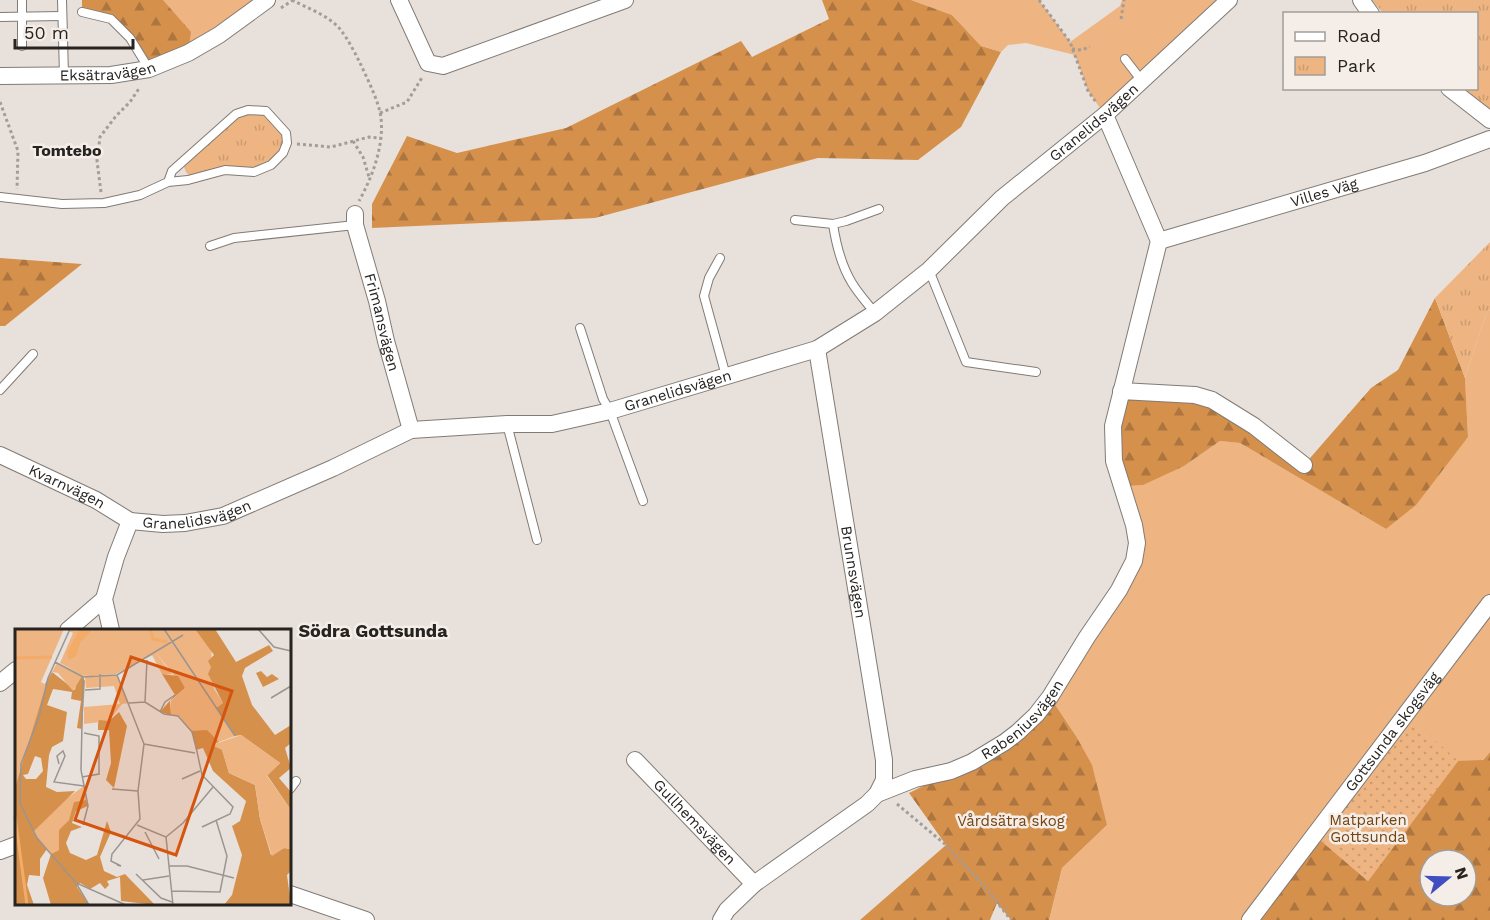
<svg xmlns="http://www.w3.org/2000/svg" width="1490" height="920" viewBox="0 0 1490 920" font-family="'Work Sans',sans-serif">
<defs>
<pattern id="forest-firs" width="22" height="20" patternUnits="userSpaceOnUse" patternTransform="scale(1.5)"><rect width="22" height="20" fill="#d5904c"/><path d="M5 1l3.5 6h-7zM16 11l3.5 6h-7z" fill="#ad753f"/></pattern>
<pattern id="park-tufts" width="24" height="20" patternUnits="userSpaceOnUse" patternTransform="scale(1.5)"><rect width="24" height="20" fill="#eeb582"/><path d="M3 7l-1-3M5 7V3M7 7l1-3M15 17l-1-3M17 17v-4M19 17l1-3" fill="none" stroke="#cc9b70"/></pattern>
<pattern id="garden-dots" width="8" height="8" patternUnits="userSpaceOnUse" patternTransform="scale(1.5)"><rect width="8" height="8" fill="#eeb582"/><path d="M2 2h.1M6 6h.1" fill="none" stroke="#cc9b70" stroke-width="1.8" stroke-linecap="round"/></pattern>
</defs>
<rect width="100%" height="100%" fill="#e8e1db"/>
<g fill="#eeb582">
<path d="M 163,0 L 267,0 L 188,53 Z"/>
<path d="M 911,0 L 1039,0 L 1070,42 L 1120,6 L 1122,0 L 1229,0 L 1105,115 L 1088,91 L 1075,55 L 1026,43 L 1008,45 L 1001,52 L 981,46 L 952,15 Z"/>
<path d="M 1490,310 L 1490,752 L 1368,881 L 1250,920 L 1049,920 L 1062,868 L 1107,825 L 1076,736 L 1050,697 L 1134,562 L 1121,486 L 1184,466 L 1220,441 L 1240,443 L 1386,529 L 1468,437 L 1465,378 L 1485,317 Z"/>
</g>
<g fill="url(#forest-firs)" fill-rule="evenodd">
<path d="M 82,0 L 163,0 L 191,32 L 188,53 L 149,69 L 111,19 L 82,12 Z"/>
<path d="M 822,0 L 911,0 L 952,15 L 981,46 L 1001,52 L 961,127 L 918,160 L 818,158 L 595,218 L 372,228 L 372,204 L 407,136 L 457,153 L 566,128 L 741,41 L 752,57 L 829,19 Z"/>
<path d="M 0,258 L 82,264 L 5,326 L 0,326 Z"/>
<path d="M 1435,298 L 1465,378 L 1468,437 L 1416,505 L 1386,529 L 1240,443 L 1220,441 L 1184,466 L 1143,485 L 1121,486 L 1121,391 L 1195,395 L 1304,465 L 1371,388 L 1398,370 Z"/>
<path d="M 1050,697 L 1076,736 L 1092,765 L 1107,825 L 1062,868 L 1049,920 L 1011,920 L 997,903 L 990,920 L 860,920 L 946,845 L 909,793 L 972,762 Z"/>
<path d="M 1490,752 L 1490,920 L 1250,920 L 1314,835 L 1368,881 L 1458,761 L 1483,760 ZM 1430,860 L 1466,860 L 1466,896 L 1430,896 Z"/>
</g>
<g fill="url(#park-tufts)">
<path d="M 1372,0 L 1490,0 L 1490,111 L 1459,89 L 1476,88 L 1476,14 L 1383,13 Z"/>
<path d="M 266,111 L 286,133 L 283,153 L 254,172 L 225,170 L 192,179 L 186,172 L 182,162 L 236,114 Z"/>
<path d="M 1490,242 L 1490,310 L 1485,317 L 1465,378 L 1435,298 Z"/>
</g>
<path fill="url(#garden-dots)" d="M 1412,719 L 1458,761 L 1368,881 L 1320,840 Z"/>
<g fill="none" stroke-linecap="round" stroke-linejoin="round">
<g stroke="#817b76" stroke-width="10">
<g id="service">
<path d="M 62,0 L 64,75"/>
<path d="M 82,12 L 111,19 L 130,38 L 149,69"/>
<path d="M 0,17 L 62,16"/>
<path d="M 22,46 L 22,0"/>
<path d="M 1125,59 L 1142,81"/>
<path d="M 0,197 L 62,204 L 104,203 L 140,195 L 168,182 L 188,180 L 225,170 L 254,172 L 271,165 L 283,153 L 287,143 L 286,133 L 266,111 L 248,110 L 236,114 L 172,171 L 168,182"/>
<path d="M 795,220 L 833,224 C 836,244 841,265 852,283 C 858,293 867,303 875,313"/>
<path d="M 833,224 L 846,221 L 879,209"/>
<path d="M 210,246 L 234,238 L 355,225"/>
<path d="M 720,258 L 709,278 L 704,296 L 726,376"/>
<path d="M 929,270 L 966,362 L 1036,372"/>
<path d="M 580,328 L 603,399 L 610,411 L 643,501"/>
<path d="M 0,390 L 33,354"/>
<path d="M 507,424 L 537,540"/>
<path d="M 290,789 L 296,781"/>
</g>
</g>
<g stroke="#817b76" stroke-width="18">
<g id="minor">
<path d="M 399,0 L 428,63 L 443,66 L 625,0"/>
<path d="M 1361,0 L 1371,14"/>
<path id="s1" d="M 0,76 L 111,75 L 149,69 L 188,53 L 219,35 L 267,0"/>
<path d="M 1449,88 L 1490,120"/>
<path id="s2" d="M 355,214 L 355,225 L 377,301 L 386,341 L 411,430"/>
<path id="s3" d="M 1159,241 L 1425,163 L 1490,139"/>
<path id="s4" d="M 817,349 L 884,760 L 884,780 L 877,794"/>
<path d="M 1121,391 L 1195,395 L 1212,400 L 1254,426 L 1304,465"/>
<path id="s5" d="M 0,455 L 96,500 L 130,521 L 163,524 L 185,523 L 223,516 L 333,468 L 411,430 L 507,424 L 552,424 L 610,411 L 817,349 L 875,313 L 929,270 L 1002,198 L 1105,115 L 1229,0"/>
<path d="M 68,630 L 104,599"/>
<path d="M 111,630 L 104,599 L 116,557 L 130,521"/>
<path d="M 0,683 L 16,670"/>
<path id="s6" d="M 635,760 L 754,884"/>
<path d="M 0,851 L 16,845"/>
<path d="M 290,894 L 366,920"/>
<path id="s7" d="M 721,920 L 727,910 L 754,884 L 867,804 L 877,794 L 915,779 L 951,771 L 972,762 L 1005,742 L 1018,732 L 1036,715 L 1050,697 L 1087,637 L 1119,590 L 1134,561 L 1137,543 L 1134,525 L 1114,461 L 1113,426 L 1159,241 L 1105,115"/>
<path id="s8" d="M 1250,920 L 1490,603"/>
</g>
</g>
<g stroke="#a29d98" stroke-width="3" stroke-dasharray="3 3" stroke-linecap="butt">
<path d="M 292,0 C 307,8 328,15 340,29 C 348,39 355,53 361,65 C 368,80 376,96 380,112 C 386,141 373,176 359,201"/>
<path d="M 1039,0 L 1070,42 L 1088,91 L 1096,102"/>
<path d="M 281,8 L 293,0"/>
<path d="M 1121,19 L 1124,0"/>
<path d="M 1072,49 L 1081,50 L 1090,47"/>
<path d="M 0,102 L 18,151 L 17,189"/>
<path d="M 380,113 L 407,102 L 423,76"/>
<path d="M 353,141 L 363,157 L 369,177"/>
<path d="M 297,144 L 331,147 L 369,137 L 380,138"/>
<path d="M 101,192 L 97,161 L 100,137 L 116,116 L 130,102 L 140,87"/>
<path d="M 897,804 L 946,845 L 985,887 L 1011,920"/>
</g>
<use href="#service" stroke="#fff" stroke-width="8"/>
<use href="#minor" stroke="#fff" stroke-width="16"/>
</g>
<g text-anchor="middle" stroke-width="5" stroke-linejoin="round" paint-order="stroke">
<g font-size="15" fill="#262321" stroke="#f5eee8">
<text dy="5" stroke="none"><textPath href="#s1" startOffset="108">Eksätravägen</textPath></text>
<text dy="5" stroke="none"><textPath href="#s5" startOffset="1222">Granelidsvägen</textPath></text>
<text dy="5" stroke="none"><textPath href="#s3" startOffset="172">Villes Väg</textPath></text>
<text dy="5" stroke="none"><textPath href="#s2" startOffset="112">Frimansvägen</textPath></text>
<text dy="5" stroke="none"><textPath href="#s5" startOffset="718">Granelidsvägen</textPath></text>
<text dy="5" stroke="none"><textPath href="#s5" startOffset="74">Kvarnvägen</textPath></text>
<text dy="5" stroke="none"><textPath href="#s5" startOffset="214">Granelidsvägen</textPath></text>
<text dy="5" stroke="none"><textPath href="#s4" startOffset="226">Brunnsvägen</textPath></text>
<text dy="5" stroke="none"><textPath href="#s7" startOffset="369">Rabeniusvägen</textPath></text>
<text dy="5" stroke="none"><textPath href="#s8" startOffset="236">Gottsunda skogsväg</textPath></text>
<text dy="5" stroke="none"><textPath href="#s6" startOffset="86">Gullhemsvägen</textPath></text>
</g>
<g font-size="15" fill="#734411" stroke="#f5eee8">
<text x="1368" y="825">Matparken<tspan x="1368" dy="17">Gottsunda</tspan></text>
<text x="1011" y="826">Vårdsätra skog</text>
</g>
<g font-size="16" font-weight="bold" fill="#262321" stroke="#f5eee8">
<text x="67" y="156">Tomtebo</text>
</g>
<g font-size="18" font-weight="bold" fill="#262321" stroke="#f5eee8">
<text x="373" y="637">Södra Gottsunda</text>
</g>
</g>
<g transform="translate(15 629)">
<rect width="276" height="276" fill="#e8e1db"/>
<path d="M 136,0 L 180,0 L 196,19 L 199,60 L 208,74 L 202,78 L 220,107 L 204,113 L 176,102 L 165,88 L 156,86 L 156,72 L 170,59 L 141,24 L 130,30 ZM 79,45 L 102,46 L 114,74 L 107,75 L 94,92 L 69,95 L 69,78 L 105,75 L 99,57 L 71,59 L 70,47 ZM 69,157 L 71,171 L 59,176 L 54,191 L 45,201 L 44,221 L 36,225 L 17,203 L 36,181 Z" fill="#eeb582"/>
<path d="M 180,0 L 200,0 L 221,33 L 254,16 L 258,22 L 230,39 L 227,47 L 237,76 L 260,106 L 276,96 L 276,114 L 270,119 L 276,139 L 264,149 L 276,163 L 276,181 L 252,146 L 265,134 L 226,106 L 220,107 L 201,79 L 208,74 L 193,45 L 196,38 L 193,32 L 199,26 ZM 246,42 L 252,48 L 257,45 L 264,50 L 248,58 L 241,44 ZM 37,43 L 60,61 L 62,50 L 67,47 L 70,52 L 67,100 L 62,99 L 66,72 L 56,70 L 57,63 L 38,60 L 32,76 L 52,83 L 48,112 L 37,118 L 34,126 L 31,158 L 42,163 L 60,162 L 18,203 L 32,220 L 25,230 L 25,247 L 14,246 L 12,256 L 19,276 L 0,276 L 0,106 ZM 20,127 L 26,129 L 28,142 L 21,150 L 11,150 L 8,146 L 13,145 ZM 147,45 L 163,47 L 170,59 L 155,72 L 156,86 L 145,83 L 160,66 ZM 104,83 L 112,97 L 99,159 L 91,151 L 96,134 L 94,101 L 83,101 L 83,95 L 84,91 L 94,92 ZM 192,101 L 204,113 L 197,116 L 207,120 L 214,144 L 240,156 L 245,190 L 256,226 L 269,219 L 276,220 L 276,242 L 272,246 L 276,276 L 209,276 L 217,266 L 227,226 L 217,197 L 225,192 L 231,172 L 198,142 L 188,119 L 181,121 L 176,102 ZM 71,171 L 73,177 L 61,182 L 57,194 L 67,198 L 56,202 L 51,214 L 55,224 L 71,231 L 82,226 L 92,192 L 96,203 L 85,228 L 89,242 L 102,248 L 110,245 L 140,276 L 106,272 L 105,248 L 92,252 L 94,256 L 90,260 L 85,254 L 75,260 L 65,254 L 62,258 L 74,276 L 36,276 L 28,249 L 36,225 L 44,221 L 44,201 L 54,191 L 59,173 Z" fill="#d5904c" fill-rule="evenodd"/>
<path d="M 0,0 L 49,0 L 26,53 L 31,56 L 0,159 ZM 50,0 L 148,0 L 157,13 L 141,24 L 157,45 L 147,45 L 137,26 L 101,45 L 67,47 L 58,62 L 43,44 L 37,43 L 42,34 L 60,42 L 45,34 L 58,4 ZM 226,106 L 265,134 L 252,147 L 276,181 L 276,220 L 269,219 L 257,227 L 245,190 L 240,156 L 214,144 L 207,121 L 197,116 Z" fill="#eeb582"/>
<path d="M 65,0 L 78,0 L 65,14 L 61,27 L 54,31 L 52,23 Z" fill="#f3ab68"/>
<path fill="none" stroke="#f3ab68" stroke-width="3" d="M 135,0 L 138,10 L 152,13M 0,29 L 37,28M 0,187 L 12,276"/>
<path fill="none" stroke="#9a9591" stroke-width="1.5" d="M 55,0 L 33,49 L 24,88 L 6,135 L 5,174 L 22,209 L 61,254 L 111,276M 149,0 L 220,107M 243,0 L 259,18 L 276,22M 40,33 L 68,48 L 102,46 L 168,6M 102,46 L 129,115 L 123,162 L 125,190 L 97,225 L 96,232 L 106,237 L 102,236M 70,61 L 85,60 L 85,45M 256,69 L 276,57M 130,73 L 132,31M 114,74 L 130,73 L 149,85 L 163,87 L 178,104 L 187,146 L 218,178 L 215,185 L 187,198M 145,83 L 150,73 L 160,66M 129,115 L 180,124M 44,135 L 42,127 L 48,122 L 50,127 L 39,153 L 69,157M 67,148 L 84,145 L 84,107 L 69,104M 167,150 L 185,142M 97,160 L 123,162M 68,196 L 73,177 L 66,141 L 68,48M 122,196 L 151,208 L 158,276M 130,203 L 144,230M 151,208 L 168,194 L 198,158M 154,237 L 172,237 L 219,249M 121,245 L 146,269 L 157,273M 128,251 L 154,247M 61,254 L 74,276M 156,262 L 205,263 L 212,227 L 201,191"/>
<path fill="#d5540e" fill-opacity="0.15" stroke="#d5540e" stroke-width="3" d="M 116,28 L 217,62 L 161,226 L 60,191 Z"/>
<rect width="276" height="276" fill="none" stroke="#262321" stroke-width="3"/>
</g>
<rect x="1283" y="12" width="195" height="78" fill="#f5eee8" stroke="#a29d98" stroke-width="1.5"/>
<rect x="1295" y="32" width="30" height="9" fill="#ffffff" stroke="#a29d98" stroke-width="1.5"/>
<text x="1337" y="42" font-size="18" fill="#262321">Road</text>
<rect x="1295" y="57" width="30" height="18" fill="url(#park-tufts)" stroke="#a29d98" stroke-width="1.5"/>
<text x="1337" y="72" font-size="18" fill="#262321">Park</text>
<g transform="translate(1448 878) rotate(71)"><circle r="28" fill="#f5eee8" stroke="#a29d98" stroke-width="1.5"/>
<path d="M0-4.5L10 22L0 15L-10 22Z" fill="#414ec2"/>
<text y="-9" font-size="16" font-weight="bold" text-anchor="middle" fill="#262321">N</text>
</g>
<path d="M15 39v9h118v-9" fill="none" stroke="#262321" stroke-width="3"/>
<text x="24" y="39" font-size="18" fill="#262321" stroke="#f5eee8" stroke-width="4.5" paint-order="stroke">50 m</text>
</svg>
